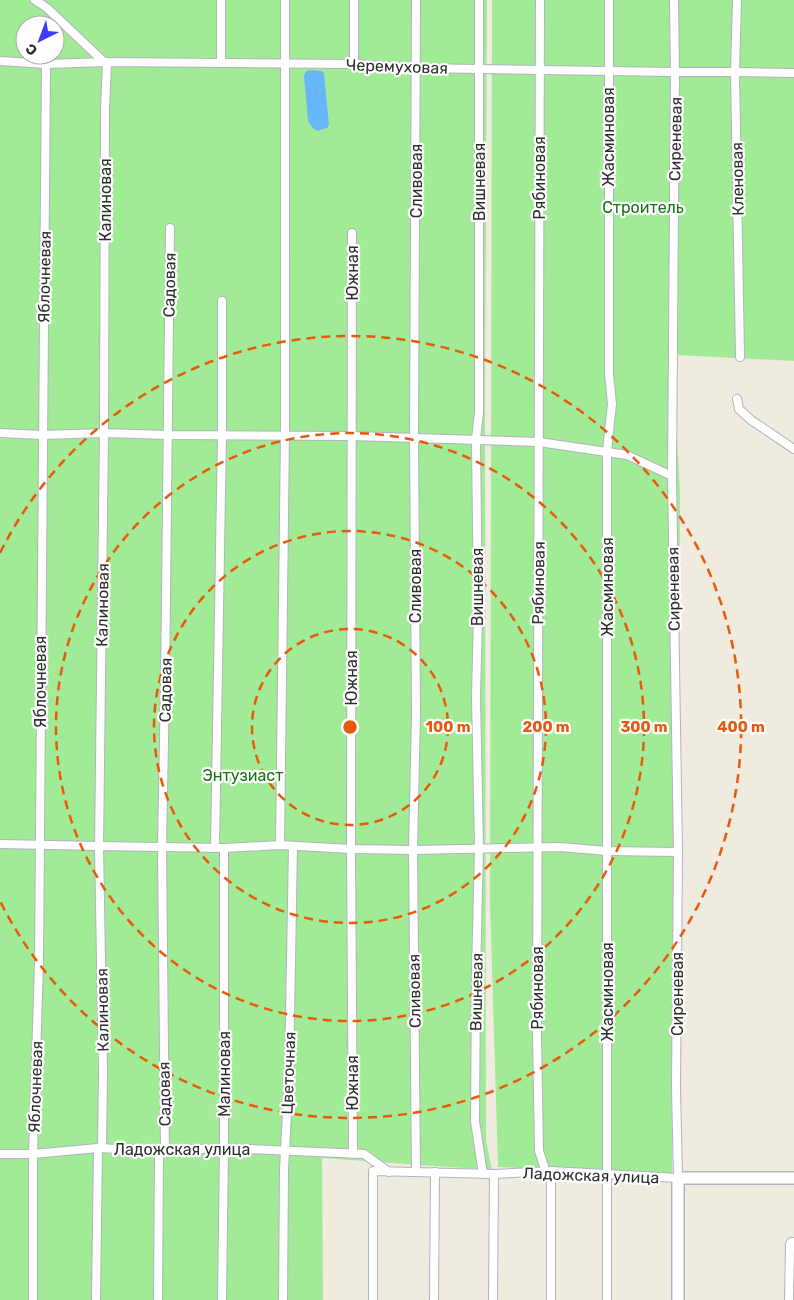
<svg xmlns="http://www.w3.org/2000/svg" width="794" height="1300" viewBox="0 0 794 1300" font-family="Rubik,sans-serif">
<rect width="100%" height="100%" fill="#efebde"/>
<g fill="#a2eb96" fill-rule="evenodd">
<path d="M 0,0 L 487,0 L 485,408 L 486,1141 L 492,1170 L 322,1158 L 323,1300 L 0,1300 ZM 25,25 L 55,25 L 55,55 L 25,55 Z"/>
<path d="M 492,0 L 794,0 L 794,361 L 676,355 L 677,435 L 680,490 L 678,852 L 673,926 L 672,1174 L 498,1167 L 490,902 Z"/>
</g>
<path fill="#68b7fb" d="M 312,70 L 321,71 L 324,73 L 329,125 L 327,128 L 317,131 L 313,128 L 308,121 L 304,76 L 306,71 Z"/>
<g fill="none" stroke-linecap="round" stroke-linejoin="round">
<g stroke="#b2b2c1" stroke-width="10">
<g id="minor">
<path d="M 35,0 L 47,8 L 104,62"/>
<path d="M 221,0 L 221,63"/>
<path d="M 479,0 L 479,412 L 476,439 L 478,615 L 476,697 L 479,848 L 476,975 L 475,1121 L 483,1174"/>
<path d="M 540,0 L 537,1035 L 539,1151 L 544,1166"/>
<path d="M 737,0 L 735,72 L 740,357"/>
<path d="M 0,61 L 46,64 L 107,62 L 354,64 L 416,68 L 675,72 L 735,72 L 794,73"/>
<path d="M 354,64 L 354,0"/>
<path d="M 352,233 L 351,849 L 353,1154"/>
<path d="M 737,399 L 739,409 L 751,420 L 794,449"/>
<path d="M 0,433 L 42,435 L 104,433 L 167,435 L 352,436 L 539,442 L 627,455 L 672,476"/>
<path d="M 0,844 L 99,846 L 224,848 L 280,845 L 351,849 L 413,850 L 560,847 L 607,851 L 678,852"/>
<path d="M 280,845 L 285,435 L 285,0"/>
<path d="M 215,847 L 222,434 L 222,301"/>
<path d="M 102,1148 L 103,1073 L 99,846 L 104,433 L 105,109 L 107,62"/>
<path d="M 165,1151 L 162,847 L 165,687 L 170,228"/>
<path d="M 0,1154 L 33,1154 L 98,1148 L 159,1151 L 224,1148 L 364,1154 L 389,1172"/>
<path d="M 416,1172 L 413,850 L 416,713 L 414,437 L 416,0"/>
<path d="M 33,1300 L 33,1154 L 39,963 L 46,64"/>
<path d="M 96,1300 L 98,1148"/>
<path d="M 158,1300 L 159,1151"/>
<path d="M 222,1300 L 224,1148 L 224,848"/>
<path d="M 283,1300 L 284,1170 L 289,1074 L 293,846"/>
<path d="M 373,1300 L 373,1171 L 494,1174 L 551,1171 L 678,1178 L 676,1087 L 678,852 L 672,476 L 675,72 L 674,0"/>
<path d="M 434,1300 L 435,1172"/>
<path d="M 493,1300 L 494,1174"/>
<path d="M 551,1300 L 551,1171"/>
<path d="M 607,1300 L 607,451 L 612,404 L 609,374 L 609,0"/>
<path d="M 789,1300 L 790,1244 L 791,1242 L 794,1242"/>
</g>
</g>
<g stroke="#b2b2c1" stroke-width="14">
<path id="secondary" d="M 678,1300 L 678,1178 L 794,1178"/>
</g>
<use href="#minor" stroke="#fff" stroke-width="8"/>
<use href="#secondary" stroke="#fff" stroke-width="11"/>
</g>
<g fill="none" stroke="#e8590c" stroke-width="2.5" stroke-dasharray="9 6">
<circle cx="350" cy="727" r="98"/>
<circle cx="350" cy="727" r="196"/>
<circle cx="350" cy="727" r="294"/>
<path d="M0 553A391 391 0 1 1 0 901"/>
</g>
<g text-anchor="middle" stroke-width="4.5" stroke-linejoin="round" paint-order="stroke">
<g font-size="16" fill="#2d2d2d" stroke="#fff">
<text transform="translate(397 66) rotate(2)" y="6">Черемуховая</text>
<text transform="translate(608 137) rotate(-90)" y="6">Жасминовая</text>
<text transform="translate(675 139) rotate(-89)" y="6">Сиреневая</text>
<text transform="translate(539 178) rotate(-90)" y="6">Рябиновая</text>
<text transform="translate(737 179) rotate(-91)" y="6">Кленовая</text>
<text transform="translate(416 181) rotate(-90)" y="6">Сливовая</text>
<text transform="translate(479 182) rotate(-90)" y="6">Вишневая</text>
<text transform="translate(105 200) rotate(-90)" y="6">Калиновая</text>
<text transform="translate(352 273) rotate(-90)" y="6">Южная</text>
<text transform="translate(44 277) rotate(-89)" y="6">Яблочневая</text>
<text transform="translate(169 285) rotate(-89)" y="6">Садовая</text>
<text transform="translate(538 583) rotate(-89)" y="6">Рябиновая</text>
<text transform="translate(415 586) rotate(-90)" y="6">Сливовая</text>
<text transform="translate(477 587) rotate(-90)" y="6">Вишневая</text>
<text transform="translate(607 587) rotate(-90)" y="6">Жасминовая</text>
<text transform="translate(673 589) rotate(-91)" y="6">Сиреневая</text>
<text transform="translate(102 605) rotate(-89)" y="6">Калиновая</text>
<text transform="translate(351 678) rotate(-90)" y="6">Южная</text>
<text transform="translate(40 682) rotate(-90)" y="6">Яблочневая</text>
<text transform="translate(165 690) rotate(-89)" y="6">Садовая</text>
<text transform="translate(537 988) rotate(-90)" y="6">Рябиновая</text>
<text transform="translate(414 991) rotate(-91)" y="6">Сливовая</text>
<text transform="translate(476 992) rotate(-89)" y="6">Вишневая</text>
<text transform="translate(607 992) rotate(-90)" y="6">Жасминовая</text>
<text transform="translate(677 994) rotate(-90)" y="6">Сиреневая</text>
<text transform="translate(102 1010) rotate(-91)" y="6">Калиновая</text>
<text transform="translate(288 1073) rotate(-88)" y="6">Цветочная</text>
<text transform="translate(224 1074) rotate(-90)" y="6">Малиновая</text>
<text transform="translate(352 1083) rotate(-90)" y="6">Южная</text>
<text transform="translate(35 1087) rotate(-88)" y="6">Яблочневая</text>
<text transform="translate(164 1094) rotate(-91)" y="6">Садовая</text>
<text x="182" y="1155">Ладожская улица</text>
<text transform="translate(591 1175) rotate(2)" y="6">Ладожская улица</text>
</g>
<g font-size="16" fill="#157313" stroke="#fff">
<text x="643" y="213">Строитель</text>
<text x="243" y="781">Энтузиаст</text>
</g>
</g>
<circle cx="350" cy="727" r="8" fill="#e8590c" stroke="#fff" stroke-width="2.5"/>
<g font-size="15" text-anchor="middle" font-weight="bold" fill="#e8590c" stroke="#fff" stroke-width="4.5" stroke-linejoin="round" paint-order="stroke">
<text x="448" y="732">100 m</text>
<text x="546" y="732">200 m</text>
<text x="644" y="732">300 m</text>
<text x="741" y="732">400 m</text>
</g>
<g transform="translate(40 40) rotate(222)"><circle r="24" fill="#ffffff" stroke="#ababab"/>
<path d="M0-4L9 19L0 12L-9 19Z" fill="#3d3bff"/>
<text y="-8" font-size="14" font-weight="bold" text-anchor="middle" fill="#2d2d2d">С</text>
</g>
</svg>
